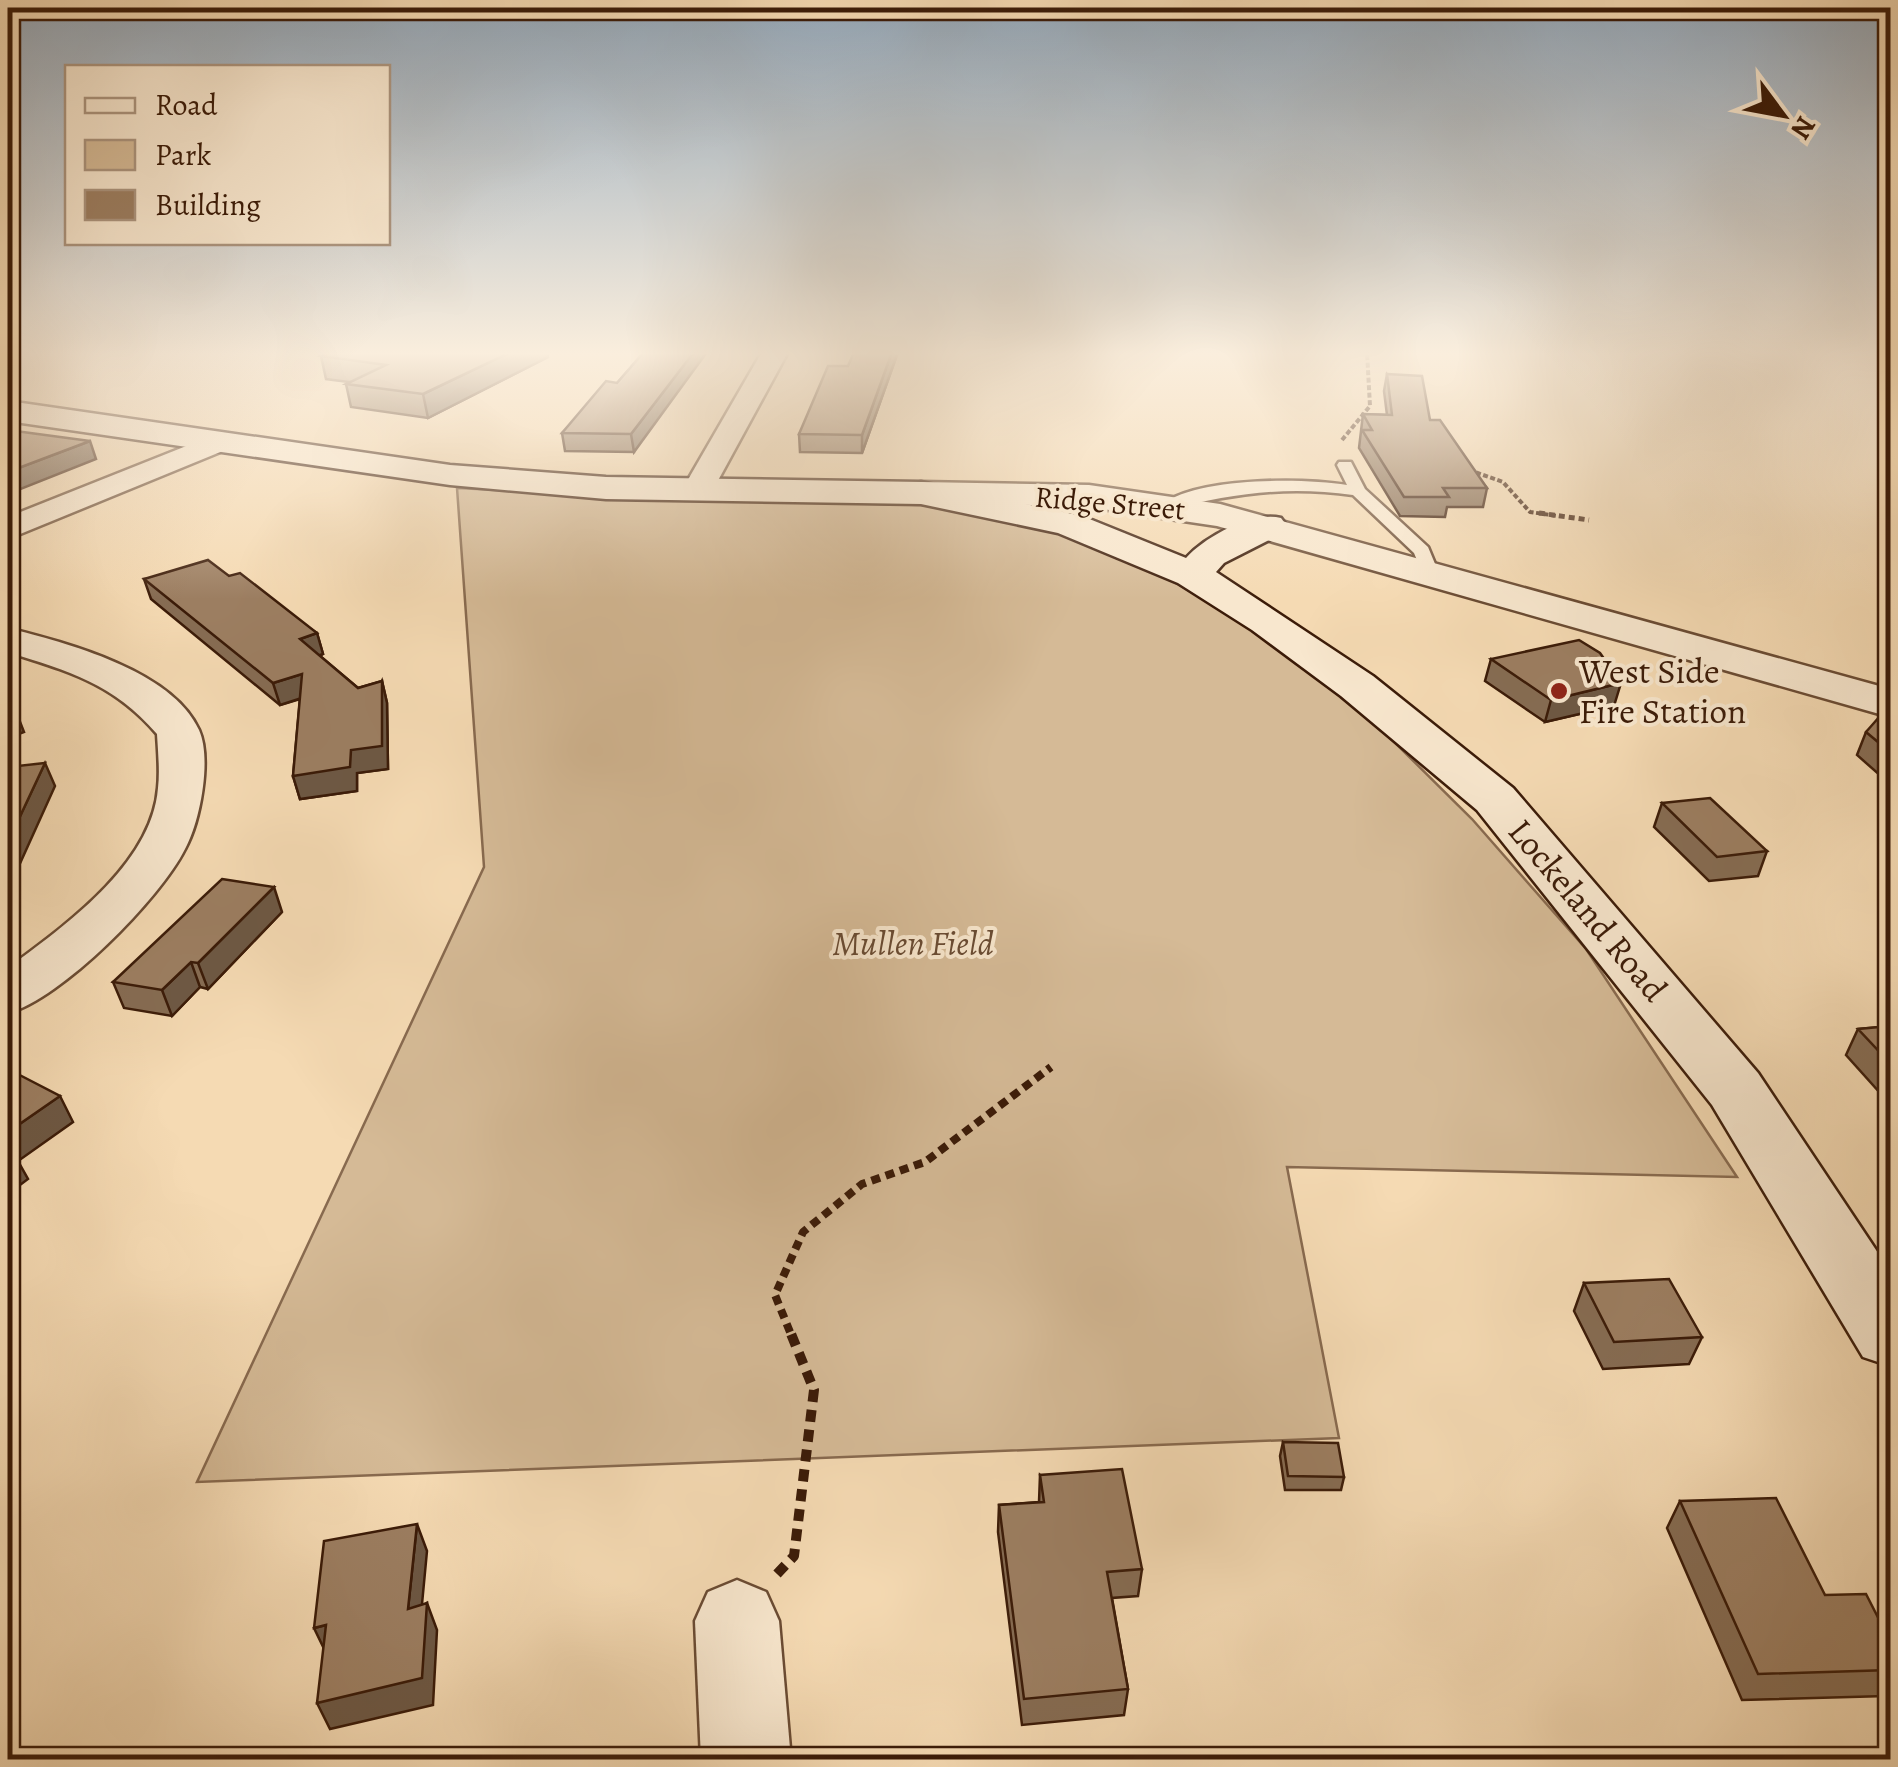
<svg xmlns="http://www.w3.org/2000/svg" width="1898" height="1767" viewBox="0 0 1898 1767" font-family="Alegreya,serif">
<rect width="100%" height="100%" fill="#f5dab3"/>
<filter id="stains"><feTurbulence type="fractalNoise" baseFrequency=".002" numOctaves="4"/><feColorMatrix values="0 0 0 0 .2 0 0 0 0 .09 0 0 0 0 .02 0 0 0 .5 -.17"/></filter>
<radialGradient id="worn" r=".72"><stop offset=".6" stop-color="#630" stop-opacity="0"/><stop offset="1" stop-color="#630" stop-opacity=".3"/></radialGradient>
<path fill="#d5ba96" stroke="#886a4f" stroke-width="2.5" d="M 457,488 L 660,499 L 921,505 L 1029,519 L 1142,563 L 1252,628 L 1375,723 L 1472,819 L 1586,949 L 1737,1177 L 1287,1167 L 1339,1438 L 197,1482 L 484,867 Z"/>
<g fill="none" stroke-linecap="round" stroke-linejoin="round">
<g stroke="#6a4b33" stroke-width="5">
<path id="service" d="M 1339,462 L 1351,462 L 1365,489 L 1428,547 L 1438,571 L 1435,575 L 1423,575 L 1414,553 L 1353,495 C 1288,486 1232,493 1169,510 L 1161,505 C 1197,477 1301,478 1347,485 L 1337,465 Z"/>
</g>
<g stroke="#6a4b33" stroke-width="5">
<g id="minor">
<path d="M 762,352 L 788,352 L 709,497 L 687,497 L 682,490 Z"/>
<path d="M 219,433 L 234,442 L 230,448 L 8,539 L 8,517 Z"/>
<path d="M 8,628 C 66,643 172,670 199,730 C 212,759 200,822 185,849 C 160,899 61,999 8,1013 L 8,968 C 63,927 152,865 158,788 C 160,771 158,752 157,734 C 113,683 70,672 8,652 Z"/>
<path d="M 737,1580 L 766,1592 L 779,1621 L 791,1760 L 701,1760 L 695,1621 L 708,1592 Z"/>
</g>
</g>
<g stroke="#6a4b33" stroke-width="5">
<path id="tertiary" d="M 921,482 L 1089,485 L 1220,504 L 1890,689 L 1890,717 L 1217,526 L 1089,507 L 908,501 L 903,493 L 908,485 Z"/>
</g>
<g stroke="#3b1b08" stroke-width="5">
<path id="secondary" d="M 8,401 L 450,465 L 606,477 L 921,482 L 1082,516 L 1186,558 C 1205,537 1252,511 1281,518 L 1287,526 L 1281,534 L 1224,563 L 1216,572 L 1373,676 L 1513,788 L 1758,1073 L 1890,1271 L 1890,1366 L 1863,1357 L 1712,1105 L 1477,810 L 1341,696 L 1252,630 L 1178,583 L 1058,533 L 921,504 L 606,499 L 450,485 L 8,421 Z"/>
</g>
<g stroke="#3b1b08" stroke-width="4" stroke-dasharray="5 2.5" stroke-linecap="butt">
<path d="M 1342,440 L 1370,406 L 1367,352"/>
<path d="M 1469,470 L 1503,482 L 1530,512 L 1558,516"/>
</g>
<path stroke="#3b1b08" stroke-width="5" stroke-dasharray="6 4" stroke-linecap="butt" d="M 1539,513 L 1589,520"/>
<path stroke="#3b1b08" stroke-width="8" stroke-dasharray="9 6" stroke-linecap="butt" d="M 790,1332 L 775,1295 L 803,1232 L 862,1184 L 925,1162 L 1051,1067"/>
<path stroke="#3b1b08" stroke-width="10" stroke-dasharray="12 8" stroke-linecap="butt" d="M 777,1574 L 794,1556 L 814,1390 L 789,1329"/>
<use href="#service" fill="#f8e7ce" fill-rule="evenodd"/>
<use href="#minor" fill="#f8e7ce" fill-rule="evenodd"/>
<use href="#tertiary" fill="#f8e7ce" fill-rule="evenodd"/>
<use href="#secondary" fill="#f8e7ce" fill-rule="evenodd"/>
</g>
<g fill="#866c53" stroke="#3b1b08" stroke-width="2.5">
<path d="M 644,352 L 634,452 L 565,451 L 562,433 L 617,383 Z"/>
<path d="M 898,352 L 862,453 L 800,452 L 799,434 L 848,366 Z"/>
<path d="M 321,356 L 548,357 L 428,418 L 351,407 L 346,384 L 349,382 L 326,379 Z"/>
<path d="M 1387,374 L 1430,420 L 1487,488 L 1483,507 L 1447,507 L 1445,517 L 1400,516 L 1359,448 L 1363,414 L 1387,415 L 1384,391 Z"/>
<path d="M 229,576 L 317,633 L 323,654 L 320,656 L 358,688 L 382,681 L 387,703 L 388,769 L 357,773 L 357,791 L 300,799 L 293,776 L 300,699 L 280,705 L 151,599 L 144,579 Z"/>
<path d="M 1491,659 L 1614,706 L 1545,722 L 1485,681 Z"/>
<path d="M 1890,711 L 1890,784 L 1857,755 L 1866,732 Z"/>
<path d="M 1662,803 L 1767,851 L 1758,876 L 1709,881 L 1654,827 Z"/>
<path d="M 282,912 L 208,989 L 200,987 L 172,1016 L 124,1008 L 113,982 Z"/>
<path d="M 1890,1026 L 1890,1104 L 1846,1055 L 1858,1029 Z"/>
<path d="M 1584,1283 L 1702,1337 L 1689,1364 L 1603,1369 L 1574,1311 Z"/>
<path d="M 1283,1442 L 1344,1477 L 1341,1490 L 1285,1490 L 1280,1456 Z"/>
<path d="M 1040,1475 L 1142,1569 L 1138,1596 L 1112,1598 L 1128,1689 L 1124,1715 L 1022,1725 L 998,1532 L 999,1505 L 1039,1502 Z"/>
<path d="M 1680,1501 L 1825,1595 L 1890,1641 L 1890,1690 L 1886,1696 L 1742,1700 L 1667,1528 Z"/>
</g>
<g fill="#6d5844" stroke="#3b1b08" stroke-width="2.5">
<path d="M 511,352 L 547,352 L 548,357 L 428,418 L 423,394 Z"/>
<path d="M 694,352 L 707,352 L 634,452 L 631,434 Z"/>
<path d="M 892,352 L 898,352 L 862,453 L 862,435 Z"/>
<path d="M 90,441 L 96,459 L 8,494 L 8,472 Z"/>
<path d="M 317,633 L 323,654 L 306,660 L 300,639 Z"/>
<path d="M 302,674 L 308,696 L 280,705 L 273,683 Z"/>
<path d="M 382,681 L 387,703 L 388,769 L 357,773 L 357,791 L 300,799 L 293,776 L 351,750 Z"/>
<path d="M 1621,683 L 1614,706 L 1545,722 L 1551,700 Z"/>
<path d="M 15,709 L 24,732 L 8,738 L 8,712 Z"/>
<path d="M 45,763 L 55,786 L 17,870 L 8,871 L 8,842 Z"/>
<path d="M 274,887 L 282,912 L 208,989 L 198,963 Z"/>
<path d="M 191,962 L 200,987 L 172,1016 L 162,990 Z"/>
<path d="M 60,1096 L 73,1122 L 18,1161 L 28,1179 L 8,1194 L 8,1132 Z"/>
<path d="M 417,1524 L 427,1551 L 419,1636 L 408,1609 Z"/>
<path d="M 427,1603 L 437,1630 L 433,1705 L 330,1729 L 317,1703 Z"/>
<path d="M 326,1625 L 327,1655 L 314,1628 Z"/>
</g>
<g fill="#9c7e61" stroke="#3b1b08" stroke-width="2.5">
<path d="M 331,352 L 511,352 L 423,394 L 346,384 L 386,365 L 321,356 Z"/>
<path d="M 644,352 L 694,352 L 631,434 L 562,433 L 606,381 L 617,383 Z"/>
<path d="M 854,352 L 892,352 L 862,435 L 799,434 L 828,366 L 848,366 Z"/>
<path d="M 1387,374 L 1422,376 L 1430,420 L 1440,420 L 1487,488 L 1443,488 L 1449,497 L 1404,497 L 1362,430 L 1372,430 L 1363,414 L 1392,415 Z"/>
<path d="M 8,430 L 90,441 L 8,472 Z"/>
<path d="M 208,560 L 229,576 L 240,573 L 317,633 L 300,639 L 358,688 L 382,681 L 382,746 L 351,750 L 350,767 L 293,776 L 302,674 L 273,683 L 144,579 Z"/>
<path d="M 1579,640 L 1600,653 L 1621,683 L 1551,700 L 1491,659 Z"/>
<path d="M 8,703 L 15,709 L 8,712 Z"/>
<path d="M 1887,708 L 1890,711 L 1890,752 L 1866,732 Z"/>
<path d="M 45,763 L 8,842 L 8,767 Z"/>
<path d="M 1710,798 L 1767,851 L 1717,857 L 1662,803 Z"/>
<path d="M 222,879 L 274,887 L 198,963 L 191,962 L 162,990 L 113,982 Z"/>
<path d="M 1890,1026 L 1890,1063 L 1858,1029 Z"/>
<path d="M 8,1069 L 60,1096 L 8,1132 Z"/>
<path d="M 1669,1279 L 1702,1337 L 1614,1342 L 1584,1283 Z"/>
<path d="M 1283,1442 L 1338,1443 L 1344,1477 L 1288,1476 Z"/>
<path d="M 1122,1469 L 1142,1569 L 1107,1572 L 1128,1689 L 1024,1699 L 999,1505 L 1044,1502 L 1040,1475 Z"/>
<path d="M 1776,1498 L 1825,1595 L 1866,1594 L 1890,1641 L 1890,1670 L 1758,1674 L 1680,1501 Z"/>
<path d="M 417,1524 L 408,1609 L 427,1603 L 422,1678 L 317,1703 L 326,1625 L 314,1628 L 324,1541 Z"/>
</g>
<linearGradient id="sky" x2="0" y2="1"><stop stop-color="#94a9bc"/><stop offset="0.59" stop-color="#faeedd"/><stop offset="1" stop-color="#faeedd" stop-opacity="0"/></linearGradient>
<rect width="1898" height="599" fill="url(#sky)"/>
<circle fill="#8f2418" stroke="#f8e7ce" stroke-width="4" cx="1559" cy="691" r="10"/>
<g text-anchor="middle" stroke-width="8" stroke-linejoin="round" paint-order="stroke">
<g font-size="30" fill="#3b1b08" stroke="#f8e7ce">
<text transform="translate(1110 503) rotate(5)" y="10">Ridge Street</text>
</g>
<g font-size="35" fill="#3b1b08" stroke="#f8e7ce" text-anchor="start">
<text x="1579" y="683">West Side<tspan x="1579" dy="40">Fire Station</tspan></text>
</g>
<g font-size="35" fill="#3b1b08" stroke="#f8e7ce">
<text transform="translate(1588 910) rotate(50)" y="12">Lockeland Road</text>
</g>
<g font-size="35" font-style="italic" fill="#694b33" stroke="#f8e7ce">
<text x="913" y="955">Mullen Field</text>
</g>
</g>
<rect width="1898" height="1767" fill="none" stroke="#f5dab3" stroke-width="40"/>
<rect x="10" y="10" width="1878" height="1747" fill="none" stroke="#3b1b08" stroke-width="5"/>
<rect x="20" y="20" width="1858" height="1727" fill="none" stroke="#3b1b08" stroke-width="2.5"/>
<rect x="65" y="65" width="325" height="180" fill="#f8e7ce" stroke="#ac957f" stroke-width="2.5"/>
<rect x="85" y="98" width="50" height="15" fill="#f8e7ce" stroke="#ac957f" stroke-width="2.5"/>
<text x="155" y="115" font-size="30" fill="#3b1b08">Road</text>
<rect x="85" y="140" width="50" height="30" fill="#d5ba96" stroke="#ac957f" stroke-width="2.5"/>
<text x="155" y="165" font-size="30" fill="#3b1b08">Park</text>
<rect x="85" y="190" width="50" height="30" fill="#9c7e61" stroke="#ac957f" stroke-width="2.5"/>
<text x="155" y="215" font-size="30" fill="#3b1b08">Building</text>
<g transform="translate(1783 115) rotate(122)" stroke="#f8e7ce" stroke-width="8" paint-order="stroke">
<path d="M0-8L18 38L0 25L-18 38Z" fill="#3b1b08"/>
<text y="-15" font-size="28" font-weight="bold" text-anchor="middle" fill="#3b1b08">N</text>
</g>
<rect width="100%" height="100%" filter="url(#stains)"/>
<rect width="100%" height="100%" fill="url(#worn)"/>
</svg>
